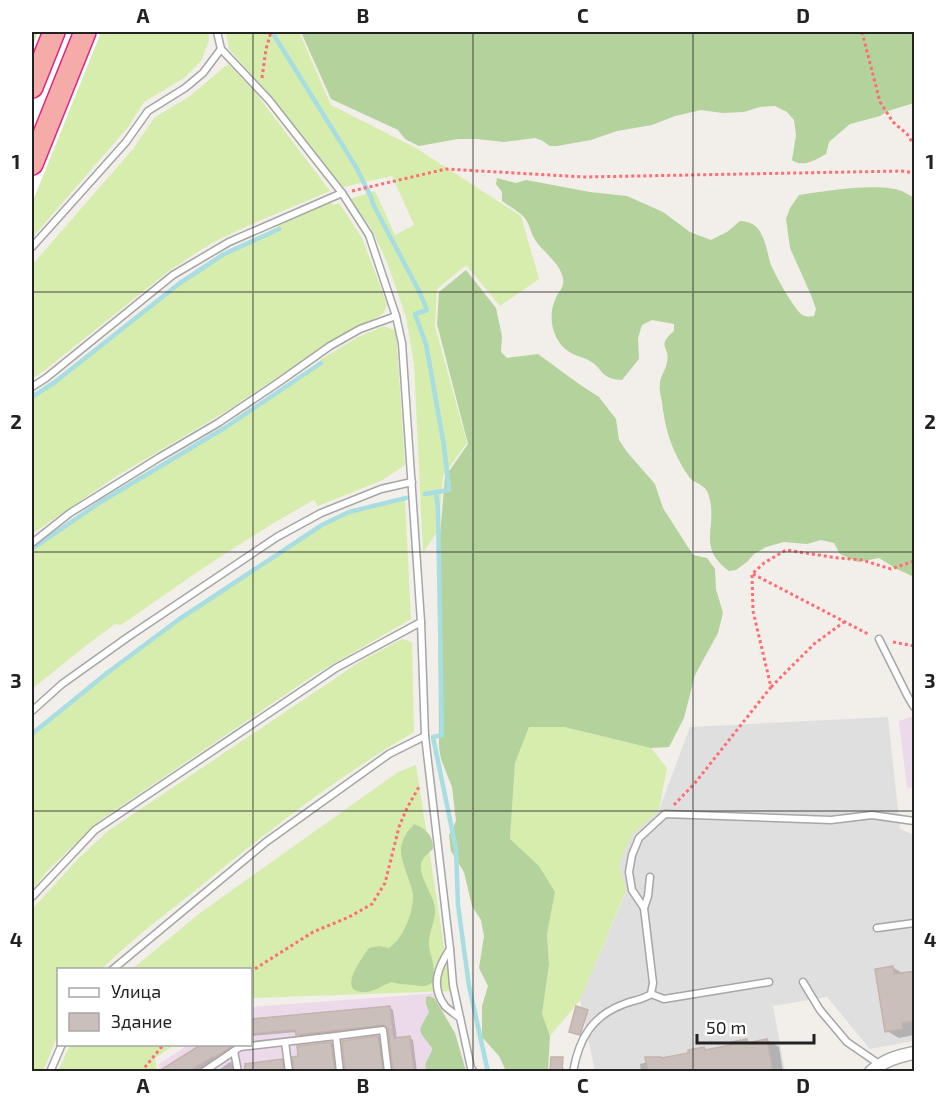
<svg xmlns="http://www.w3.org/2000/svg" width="946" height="1103" viewBox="0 0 946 1103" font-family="'Exo 2',sans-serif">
<rect width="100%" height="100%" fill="#f2eee9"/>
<path fill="#e0dfdf" d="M 888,717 L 900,829 L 914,835 L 914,1041 L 870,1049 L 827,997 L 773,1006 L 785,1071 L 595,1071 L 580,1000 L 626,892 L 619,865 L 631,836 L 659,810 L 690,727 Z"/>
<g fill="#ecdaeb">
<path d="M 914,716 L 914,787 L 907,788 L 899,721 Z"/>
<path d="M 439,993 L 458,1071 L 160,1072 L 159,1064 L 188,1045 L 250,1044 L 251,1007 Z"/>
</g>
<g fill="#d6edae">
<path d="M 32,32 L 208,32 L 209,40 L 201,61 L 184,78 L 144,102 L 128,127 L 32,238 Z"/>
<path d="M 226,32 L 299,32 L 331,105 L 416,148 L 521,216 L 539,279 L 500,306 L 466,265 L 437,289 L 435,326 L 467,443 L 443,476 L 438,531 L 423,553 L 414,364 L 406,317 L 387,262 L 371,228 L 350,199 L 375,191 L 395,235 L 414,225 L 392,176 L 343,187 L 261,85 L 229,49 Z"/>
<path d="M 228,64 L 255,92 L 330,191 C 293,207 254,222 218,240 C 201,249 186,260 170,270 L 45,370 L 32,379 L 32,265 L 133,149 L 154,118 L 190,96 Z"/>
<path d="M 330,202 L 333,205 L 339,203 L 362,238 L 387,304 L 384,313 L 376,318 L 342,334 L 225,412 L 115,477 L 32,534 L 32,396 L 55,381 L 179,282 L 223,254 L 278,228 L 277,225 Z"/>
<path d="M 384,326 L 396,331 L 405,465 L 383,480 L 318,506 L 314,500 C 246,537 184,581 121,625 L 115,624 L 88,644 L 32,689 L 32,548 L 98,502 L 226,426 L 320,362 L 320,360 L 358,337 Z"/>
<path d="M 405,499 L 411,619 L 314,675 L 99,821 L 47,871 L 32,891 L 32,735 L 108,673 L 178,622 L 323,526 L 350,513 Z"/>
<path d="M 402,639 L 412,642 L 414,732 C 337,777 265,833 196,890 C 164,915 131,940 102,969 L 58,970 L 58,1035 L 43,1071 L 32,1071 L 32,911 L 34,907 L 78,859 L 108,831 L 361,661 Z"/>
<path d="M 529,726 L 564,727 L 651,748 L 667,768 L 659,810 L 631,836 L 619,865 L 626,891 L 580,1000 L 550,1036 L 542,1015 L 549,965 L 547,934 L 555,892 L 510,839 L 515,763 Z"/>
<path d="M 416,765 L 451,991 L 251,998 L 250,970 L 131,970 L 200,913 L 398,772 Z"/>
<path d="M 70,1045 L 70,1044 L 174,1045 L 155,1058 L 157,1071 L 58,1071 Z"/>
</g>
<g fill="#b4d39c">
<path d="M 301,32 L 914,32 L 914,103 L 888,111 L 880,116 L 850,124 L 829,142 L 826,154 C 816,160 802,168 792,160 L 796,135 L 794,120 L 787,112 L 775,106 L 760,107 L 744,112 L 722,113 L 701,110 L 675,116 L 652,125 L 617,131 L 591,140 L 557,146 L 550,146 L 541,140 L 535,138 L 504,142 L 477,139 L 458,139 L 419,146 L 405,139 L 398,130 L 331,99 Z"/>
<path d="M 497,178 L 516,183 L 526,180 L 590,192 L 627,196 L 663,212 L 690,232 L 711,240 L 727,232 L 740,221 C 763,221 765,244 770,262 C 773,272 793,307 801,314 C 805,317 809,317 814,316 L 816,309 L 811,295 L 790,248 L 786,219 L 790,208 L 799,195 C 823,191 880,182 902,191 C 906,193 911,196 914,198 L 914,577 L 897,569 L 879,558 L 858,562 L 840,554 L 834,543 L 821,540 L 807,544 L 784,542 L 766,547 L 754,554 L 747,562 L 736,570 L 729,571 C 696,547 718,528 709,496 C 706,484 697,485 690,478 C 688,476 687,473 685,471 C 671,448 665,429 662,402 C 661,396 659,390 660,384 C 660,376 666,370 667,362 C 671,347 655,347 674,331 L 674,324 L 652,320 L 642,325 L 638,338 L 639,359 L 622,380 C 599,379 604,368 588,360 C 583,357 576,356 571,353 C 553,343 547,318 555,300 C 557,293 565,288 563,279 C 561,263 542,252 534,238 C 530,231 530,224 524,217 C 518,211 509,206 502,201 L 502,192 L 496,184 Z"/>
<path d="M 466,270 L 496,308 L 502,336 L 501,352 L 507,358 L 538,354 L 579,384 L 599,397 L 616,419 L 619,440 L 627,452 L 655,484 L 663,508 L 693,555 L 707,558 L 715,569 L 716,589 L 723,613 L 718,633 L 695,675 L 684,718 L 669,747 L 651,748 L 564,727 L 529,727 L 515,763 L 510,839 L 539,866 L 555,892 L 547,934 L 549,965 L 542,1014 L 550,1036 L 548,1071 L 509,1071 L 505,1069 L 499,1056 L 482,1037 L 482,1006 L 488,986 L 479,968 L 484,936 L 481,920 L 472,906 L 464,872 L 451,851 L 449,835 L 456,821 L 452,787 L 441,759 L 439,747 L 438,559 L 445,477 L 468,444 L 437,324 L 439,292 Z"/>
<path d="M 414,824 C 426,828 434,837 433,849 C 428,853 423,857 421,864 C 419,877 433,894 435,908 C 436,920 430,929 429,941 C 428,949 432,955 433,964 C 434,970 434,976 433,982 C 425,988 421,986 413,985 C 405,984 399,985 392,982 C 382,985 375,992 365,992 C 335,993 363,957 369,948 L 379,946 L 389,948 C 403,939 414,912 413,894 C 411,882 400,860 401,849 C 402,838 408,831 414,824 Z"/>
<path d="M 429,996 L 435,999 L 455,1033 L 466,1071 L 428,1071 C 420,1064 432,1057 432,1048 C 417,1028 417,1034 429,1012 L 426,1004 L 426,997 Z"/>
</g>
<path fill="#fff" d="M 38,32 L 101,32 L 32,203 L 32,48 Z"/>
<g fill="#0003">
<path d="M 914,743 L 914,760 L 913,760 L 912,744 Z"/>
<path d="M 892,967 L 904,974 L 914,972 L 914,1035 L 899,1038 L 887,1031 Z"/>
<path d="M 390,1008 L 393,1010 L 397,1039 L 410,1038 L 413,1040 L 417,1072 L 394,1072 L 390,1029 L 388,1027 L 301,1036 L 297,1034 L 297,1032 L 250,1036 L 250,1021 Z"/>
<path d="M 378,1037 L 382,1039 L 385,1072 L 347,1072 L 343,1042 Z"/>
<path d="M 746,1040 L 752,1043 L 767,1040 L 779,1047 L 783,1072 L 641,1072 L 640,1064 L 661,1059 L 690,1055 L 704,1048 L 709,1051 L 733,1047 Z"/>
<path d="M 331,1043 L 334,1045 L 337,1072 L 296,1072 L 294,1058 Z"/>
<path d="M 204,1044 L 238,1044 L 202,1072 L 172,1072 L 174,1064 Z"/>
<path d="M 282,1060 L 285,1062 L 287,1072 L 244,1072 L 244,1066 Z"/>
<path d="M 230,1062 L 233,1063 L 235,1072 L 216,1072 Z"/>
<path d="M 561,1067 L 565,1069 L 565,1072 L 549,1072 L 549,1068 Z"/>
</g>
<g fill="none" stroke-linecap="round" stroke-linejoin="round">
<g stroke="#a8dde1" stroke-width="4.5">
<path d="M 272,32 L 356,167 L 371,197 L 374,206 L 420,293 L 427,310 L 415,314 L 426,344 L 444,446 L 449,490 L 425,494"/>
<path d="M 32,397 L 55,382 L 180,283 L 224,254 L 279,229"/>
<path d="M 436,492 L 438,509 L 442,735 L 433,737 L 456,849 L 458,905 L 469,986 L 488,1072"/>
<path d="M 32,549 L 99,503 L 226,427 L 321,363"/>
<path d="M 32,734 L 107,673 L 178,620 L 322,525 L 349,512 L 406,498"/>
</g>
</g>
<g fill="#cbbfbb" stroke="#c5b2aa" stroke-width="1.5">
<path d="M 893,966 L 894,974 L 915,971 L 915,1021 L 902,1023 L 903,1029 L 885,1032 L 875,969 Z"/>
<path d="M 390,1006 L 394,1038 L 410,1036 L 414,1071 L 393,1071 L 388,1029 L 384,1025 L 296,1035 L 295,1030 L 250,1034 L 250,1019 Z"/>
<path d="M 576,1006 L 588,1010 L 580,1035 L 569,1032 Z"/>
<path d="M 378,1036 L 383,1071 L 345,1071 L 342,1041 Z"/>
<path d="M 747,1039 L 747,1043 L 767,1039 L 773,1071 L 648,1071 L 645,1057 L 661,1057 L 662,1058 L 688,1053 L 688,1050 L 704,1047 L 705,1050 L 731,1045 L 731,1042 Z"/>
<path d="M 331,1042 L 335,1071 L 294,1071 L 292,1057 L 298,1056 L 297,1046 Z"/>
<path d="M 202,1044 L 231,1044 L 229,1046 L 230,1048 L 214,1058 L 214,1056 L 190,1071 L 159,1071 Z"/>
<path d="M 551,1057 L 563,1057 L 562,1071 L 550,1071 Z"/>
<path d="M 282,1059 L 284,1071 L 246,1071 L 245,1064 Z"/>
</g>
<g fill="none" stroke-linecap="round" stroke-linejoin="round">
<g stroke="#a6a6a6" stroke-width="9">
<g id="service">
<path d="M 217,32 L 221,49 L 269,100 L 342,193 L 369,235 L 396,316 L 402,343 L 421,622 L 425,736 L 450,949 L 453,985 L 471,1068 L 474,1072"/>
<path d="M 32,247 L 126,142 L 148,111 L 185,88 L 203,73 L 221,49"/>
<path d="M 32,387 L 46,378 L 173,275 L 229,242 L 342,193"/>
<path d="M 32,543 L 70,513 L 160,457 L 218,423 L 279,382 L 330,346 L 360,329 L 396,316"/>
<path d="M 879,639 L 908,697 L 914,707"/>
<path d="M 32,711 L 62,684 L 128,637 L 277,537 L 321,513 L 381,489 L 412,482"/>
<path d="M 32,897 L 95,830 L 336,668 L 421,622"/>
<path d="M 644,908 L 648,896 L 650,877"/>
<path d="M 877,928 L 914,923"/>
<path d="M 450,949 C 438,967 430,986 445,1006 C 449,1010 455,1014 460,1018"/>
<path d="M 112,970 L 266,842 L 389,754 L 425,736"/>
<path d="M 803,982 L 820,1010 L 847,1042 L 879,1064"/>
<path d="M 651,994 L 653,983 L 644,908 L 632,890 L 629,872 L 632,855 L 639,838 L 665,814 L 831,820 L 872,815 L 914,821"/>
<path d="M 336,1036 L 383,1030 L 388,1072"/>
<path d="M 285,1042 L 289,1072"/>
<path d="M 234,1051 L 238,1072"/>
<path d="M 50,1072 L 62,1044"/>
<path d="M 203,1072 L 240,1047 L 336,1036 L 340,1072"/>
<path d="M 573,1072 C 579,1038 592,1016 624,1004 C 634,1000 642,1000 651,994 L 664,999 L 769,982"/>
</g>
</g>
<g stroke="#a6a6a6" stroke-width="15">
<path id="minor" d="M 871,1072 C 884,1060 898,1056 914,1053"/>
</g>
<g stroke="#e32382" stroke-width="24">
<g id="trunk">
<path d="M 32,87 L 54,32"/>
<path d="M 32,164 L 85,32"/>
</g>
</g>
<g stroke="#ff6d74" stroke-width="3" stroke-dasharray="3 3" stroke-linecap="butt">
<path d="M 862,32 L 880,102 L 893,122 L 907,134 L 914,145"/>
<path d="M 262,78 L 266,49 L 271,32"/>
<path d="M 352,191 L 446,169 L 584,177 L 902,171 L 914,173"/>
<path d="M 753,574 L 870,635"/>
<path d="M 893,642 L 914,646"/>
<path d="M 771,687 L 814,644 L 844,622"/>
<path d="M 674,805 L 695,783 L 771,687 L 753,611 L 752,574 L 764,563 L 786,550 L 838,558 L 862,560 L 891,569 L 914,561"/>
<path d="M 250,972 L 313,932 L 349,917 L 372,904 L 385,883 L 399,827 L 407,808 L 420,785"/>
<path d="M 141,1072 L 164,1044"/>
</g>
<use href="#service" stroke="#fff" stroke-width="6"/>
<use href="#minor" stroke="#fff" stroke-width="12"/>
<use href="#trunk" stroke="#f5aca8" stroke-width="21"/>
</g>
<path fill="none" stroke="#222" stroke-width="1.5" stroke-opacity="0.55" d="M 253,32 L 253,1072M 473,32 L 473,1072M 693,32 L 693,1072M 32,292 L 914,292M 32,552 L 914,552M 32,811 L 914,811"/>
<rect width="946" height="1103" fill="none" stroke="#ffffff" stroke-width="66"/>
<rect x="57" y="968" width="195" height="78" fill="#ffffff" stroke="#a7a7a7" stroke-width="1.5"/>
<rect x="69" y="988" width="30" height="9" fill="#ffffff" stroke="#a7a7a7" stroke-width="1.5"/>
<text x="111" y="998" font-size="18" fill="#222222">Улица</text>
<rect x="69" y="1013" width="30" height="18" fill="#cbbfbb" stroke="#a7a7a7" stroke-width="1.5"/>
<text x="111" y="1028" font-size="18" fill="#222222">Здание</text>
<path d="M697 1034v9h117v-9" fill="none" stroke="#222222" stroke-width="3"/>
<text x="706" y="1034" font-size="18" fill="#222222" stroke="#ffffff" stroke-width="4.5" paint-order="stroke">50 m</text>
<rect x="33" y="33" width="880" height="1037" fill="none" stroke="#222" stroke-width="2"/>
<g font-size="20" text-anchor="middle" font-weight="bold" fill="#222">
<text x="143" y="23">A</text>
<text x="363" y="23">B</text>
<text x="583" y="23">C</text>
<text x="803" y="23">D</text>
<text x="16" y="169">1</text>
<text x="930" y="169">1</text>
<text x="16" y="429">2</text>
<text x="930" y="429">2</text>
<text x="16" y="688">3</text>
<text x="930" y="688">3</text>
<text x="16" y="947">4</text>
<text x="930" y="947">4</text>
<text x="143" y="1093">A</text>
<text x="363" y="1093">B</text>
<text x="583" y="1093">C</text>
<text x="803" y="1093">D</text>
</g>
</svg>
